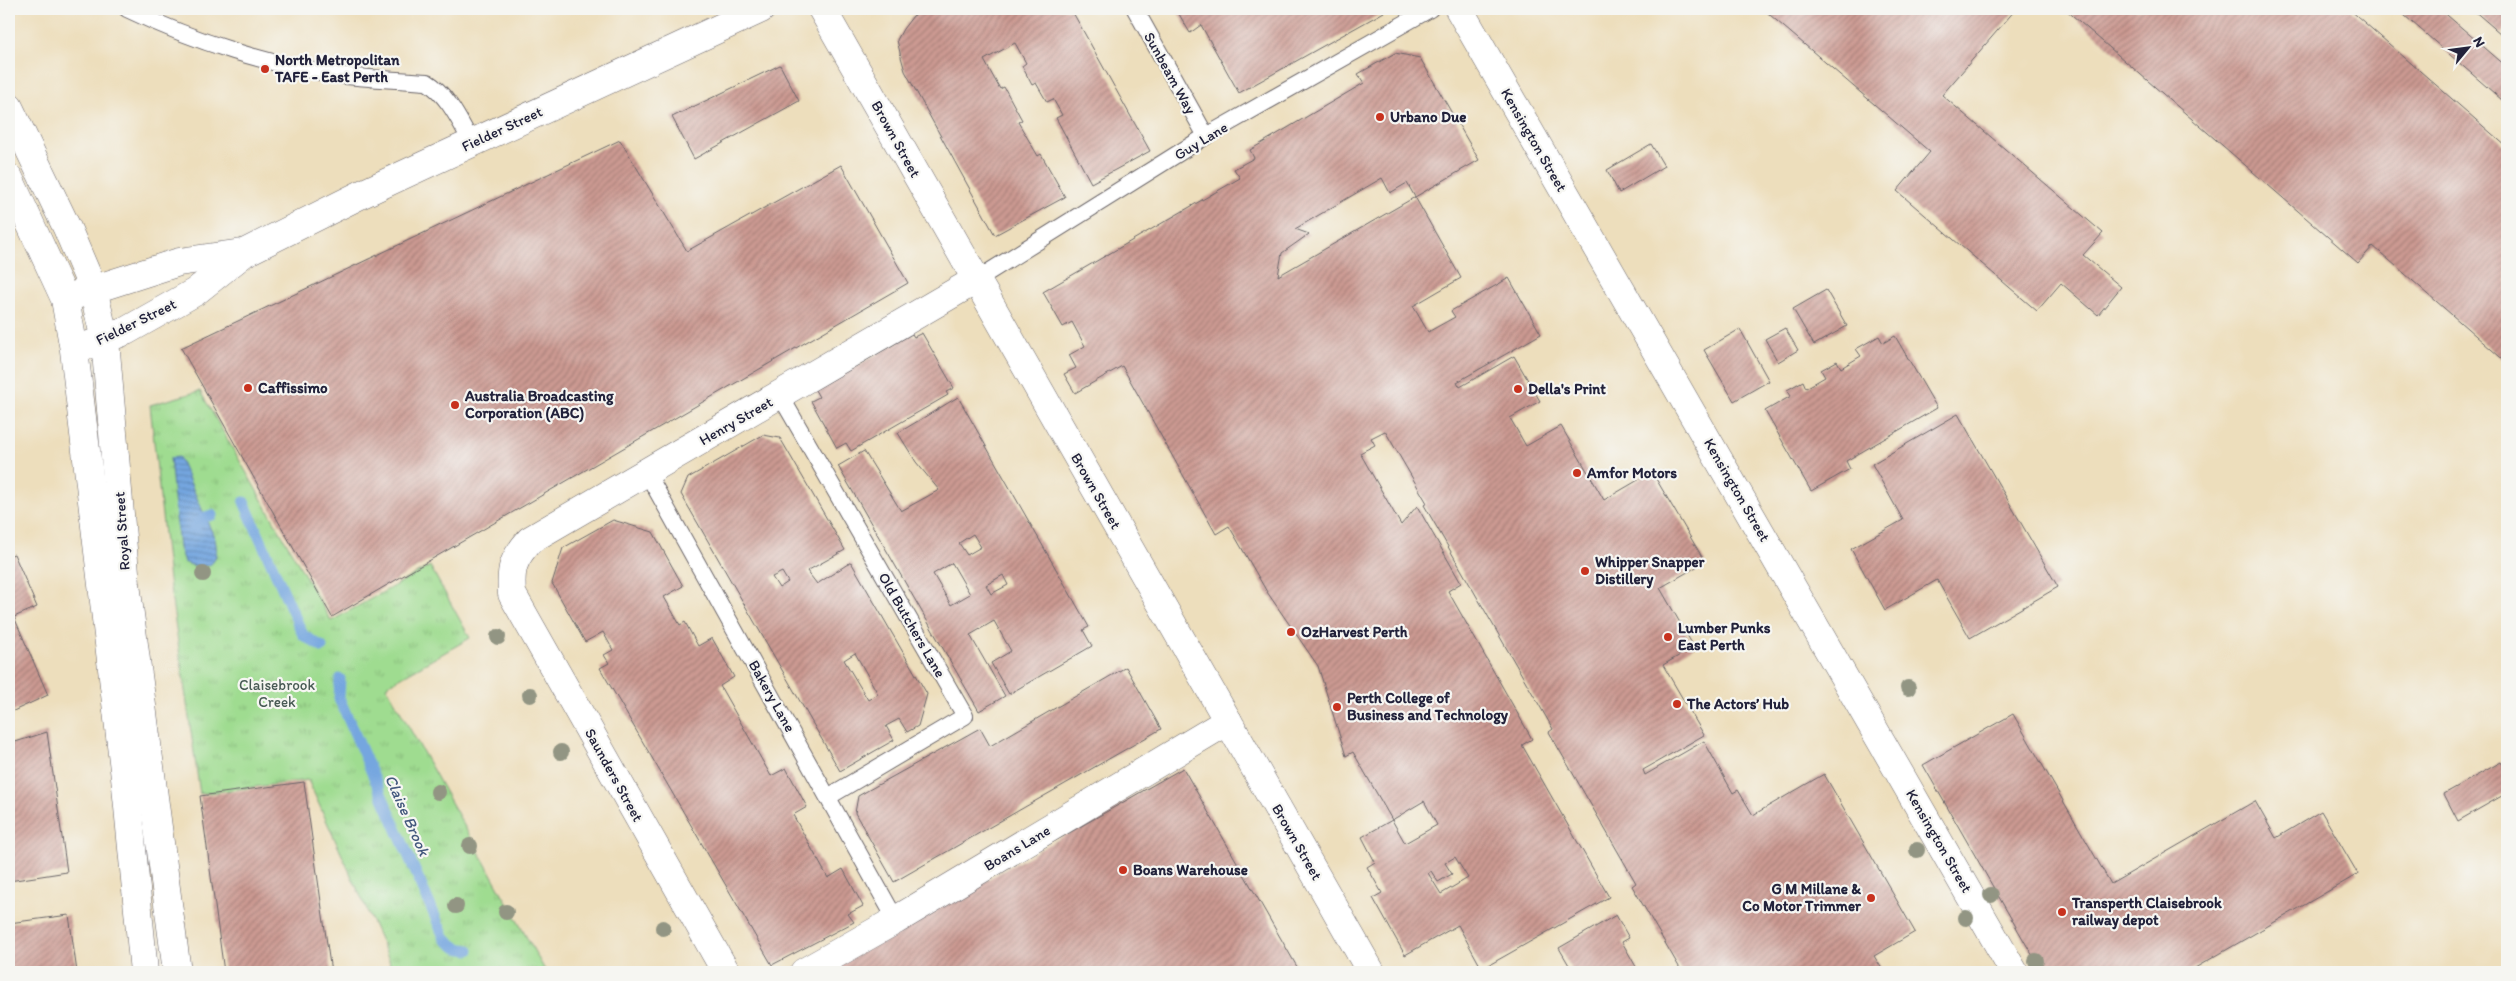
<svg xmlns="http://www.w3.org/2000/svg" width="2516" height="981" viewBox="0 0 2516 981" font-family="Itim,sans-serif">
<defs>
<pattern id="grass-tufts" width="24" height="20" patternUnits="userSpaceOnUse" patternTransform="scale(1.25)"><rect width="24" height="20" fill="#9fdc90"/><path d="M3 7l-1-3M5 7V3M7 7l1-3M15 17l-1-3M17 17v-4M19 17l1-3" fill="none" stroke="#89bc7d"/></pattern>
<pattern id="water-rules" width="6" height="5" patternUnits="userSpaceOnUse" patternTransform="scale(1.25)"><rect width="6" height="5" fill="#74a6df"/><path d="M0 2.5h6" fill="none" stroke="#5f87b6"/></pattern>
<pattern id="building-hatch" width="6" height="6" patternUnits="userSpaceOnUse" patternTransform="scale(1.25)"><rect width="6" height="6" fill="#cc9a92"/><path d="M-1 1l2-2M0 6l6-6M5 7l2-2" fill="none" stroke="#a57d78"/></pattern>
</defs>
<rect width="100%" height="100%" fill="#f6f6f2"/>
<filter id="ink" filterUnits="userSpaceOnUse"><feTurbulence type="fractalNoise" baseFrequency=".02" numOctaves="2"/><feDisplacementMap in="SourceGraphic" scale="10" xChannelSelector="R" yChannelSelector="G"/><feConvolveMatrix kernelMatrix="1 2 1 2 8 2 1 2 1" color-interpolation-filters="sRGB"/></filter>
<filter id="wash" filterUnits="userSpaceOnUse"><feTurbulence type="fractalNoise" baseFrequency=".0096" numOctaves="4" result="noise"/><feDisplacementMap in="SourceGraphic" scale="20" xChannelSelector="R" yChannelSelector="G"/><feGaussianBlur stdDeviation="1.12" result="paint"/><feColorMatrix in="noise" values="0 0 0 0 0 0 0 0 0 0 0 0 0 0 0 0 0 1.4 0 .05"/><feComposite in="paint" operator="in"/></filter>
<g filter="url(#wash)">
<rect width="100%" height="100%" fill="#eddebc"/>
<path fill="url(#grass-tufts)" stroke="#607f66" d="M 200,391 L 331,621 L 430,566 L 470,638 L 386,686 L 546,972 L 391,972 L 389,959 L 308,780 L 200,794 L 169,580 L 150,405 Z"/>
<path fill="url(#water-rules)" stroke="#4b648d" d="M 179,457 L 215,539 C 221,565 207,573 184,562 L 179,548 L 170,458 Z"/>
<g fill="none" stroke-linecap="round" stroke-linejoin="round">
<g stroke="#74a6df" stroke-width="11">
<path d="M 244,502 L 303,635 L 322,647"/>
<path d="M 194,527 L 205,517 L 212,515"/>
<path d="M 340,679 L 339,698 L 445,939 L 457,948 L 469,950"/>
</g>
</g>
<g id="blocks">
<g fill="url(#building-hatch)" fill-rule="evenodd">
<path d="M 927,9 L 1071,9 L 1150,151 L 1091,183 L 1056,118 L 1062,115 L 1053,99 L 1047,102 L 1036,83 L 1032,85 L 1022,66 L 1026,63 L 1015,43 L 984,60 L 1000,89 L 1004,87 L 1022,120 L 1018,122 L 1038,156 L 1041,154 L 1065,197 L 995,235 L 905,71 L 901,57 L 897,40 L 903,29 L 913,16 Z"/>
<path d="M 1176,9 L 1382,9 L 1384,12 L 1239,93 L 1201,25 L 1190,33 Z"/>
<path d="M 1763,9 L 2016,9 L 1942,95 L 2103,233 L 2083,255 L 2121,287 L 2098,315 L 2061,283 L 2037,311 L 1897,191 L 1930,152 Z"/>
<path d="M 2065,9 L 2349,9 L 2507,147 L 2507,363 L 2373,246 L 2358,263 Z"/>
<path d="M 2397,9 L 2440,9 L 2507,67 L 2507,94 L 2502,100 Z"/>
<path d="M 2472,9 L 2507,9 L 2507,26 L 2501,34 Z"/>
<path d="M 1395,53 L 1420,58 L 1479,160 L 1415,197 L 1407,183 L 1390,193 L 1382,178 L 1295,229 L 1309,234 L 1282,253 L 1278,276 L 1415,197 L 1461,278 L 1413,306 L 1428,332 L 1455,317 L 1451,311 L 1509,278 L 1541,334 L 1457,382 L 1460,387 L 1514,356 L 1540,401 L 1510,418 L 1526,446 L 1561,426 L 1604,500 L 1652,472 L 1705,562 L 1660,588 L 1694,647 L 1663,665 L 1704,735 L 1643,770 L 1645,775 L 1704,741 L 1733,793 L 1738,790 L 1753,815 L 1824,774 L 1915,932 L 1874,956 L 1884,972 L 1682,972 L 1632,886 L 1636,883 L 1549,732 L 1553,729 L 1424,505 L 1427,503 L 1385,431 L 1371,438 L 1375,445 L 1360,453 L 1401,525 L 1417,506 L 1461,583 L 1448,591 L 1532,739 L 1522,745 L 1609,897 L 1482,969 L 1458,925 L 1405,955 L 1373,898 L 1382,893 L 1367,867 L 1375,862 L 1362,837 L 1392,820 L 1405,843 L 1437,825 L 1424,801 L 1392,820 L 1353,752 L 1346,756 L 1318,666 L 1267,592 L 1229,526 L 1216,534 L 1122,366 L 1075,393 L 1064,374 L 1076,368 L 1069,355 L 1085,346 L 1072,322 L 1063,327 L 1043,292 L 1240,178 L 1234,169 L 1254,158 L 1250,150 L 1364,83 L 1358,74 ZM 1455,857 L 1468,878 L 1441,894 L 1428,873 L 1431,871 L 1438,882 L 1452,874 L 1445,863 Z"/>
<path d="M 780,65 L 799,101 L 694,159 L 672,117 Z"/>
<path d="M 620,140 L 687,251 L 841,165 L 908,283 L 332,617 L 181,348 Z"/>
<path d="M 1651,144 L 1664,166 L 1619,193 L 1607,170 Z"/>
<path d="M 1826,290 L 1847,326 L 1814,345 L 1793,309 Z"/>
<path d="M 1785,328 L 1798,350 L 1778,362 L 1765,339 Z"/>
<path d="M 1740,329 L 1769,381 L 1734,401 L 1704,350 Z"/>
<path d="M 922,333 L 954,388 L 946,392 L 948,395 L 851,451 L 846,443 L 837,448 L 811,401 L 819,397 L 815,390 L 912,334 L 914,337 Z"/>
<path d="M 1879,336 L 1883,343 L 1895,336 L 1937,408 L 1846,461 L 1850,469 L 1811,491 L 1765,411 L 1791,396 L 1787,390 L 1803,381 L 1806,388 L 1825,377 L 1821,370 L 1837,361 L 1841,368 L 1861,356 L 1856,349 Z"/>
<path d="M 958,397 L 1089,627 L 1083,630 L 1092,646 L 1009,694 L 991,663 L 1011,651 L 994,621 L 970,635 L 1005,696 L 979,711 L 838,466 L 864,451 L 901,511 L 939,490 L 916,462 L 898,433 ZM 973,534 L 981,547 L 967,555 L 959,543 ZM 952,563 L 970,594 L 951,605 L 933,574 ZM 1003,575 L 1008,585 L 991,594 L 986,585 Z"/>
<path d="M 1958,414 L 2058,587 L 1970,638 L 1937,580 L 1885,610 L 1851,549 L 1903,520 L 1872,464 Z"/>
<path d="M 763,435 L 780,438 L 845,550 L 807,571 L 817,584 L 851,562 L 927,694 L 918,726 L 907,732 L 899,719 L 886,726 L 894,740 L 840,771 L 681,494 L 688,478 ZM 782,572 L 788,582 L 779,588 L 772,577 ZM 855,653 L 878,694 L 868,700 L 844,660 Z"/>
<path d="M 613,520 L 653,532 L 683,586 L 664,597 L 680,625 L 685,622 L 698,646 L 712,638 L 734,677 L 720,686 L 771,776 L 786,768 L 807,807 L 793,815 L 828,878 L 843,869 L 863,906 L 848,914 L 854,922 L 772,965 L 600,668 L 609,663 L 604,655 L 613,650 L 603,632 L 585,642 L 552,583 L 563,548 Z"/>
<path d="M 14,554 L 37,607 L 14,617 L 48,695 L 9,713 L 9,556 Z"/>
<path d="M 1126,667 L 1161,729 L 894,882 L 855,813 L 858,796 L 980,728 L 990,746 Z"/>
<path d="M 2013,714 L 2111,884 L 2255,801 L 2276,838 L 2321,811 L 2358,874 L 2188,972 L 2042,972 L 1923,765 Z"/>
<path d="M 47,732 L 67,872 L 9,881 L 9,744 Z"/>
<path d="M 2501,762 L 2507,772 L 2507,793 L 2458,821 L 2444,794 Z"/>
<path d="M 1183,768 L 1300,972 L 826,972 Z"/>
<path d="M 304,782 L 331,972 L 224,972 L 200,796 Z"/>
<path d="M 69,915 L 77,972 L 9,972 L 9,923 Z"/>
<path d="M 1616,915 L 1629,938 L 1622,942 L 1639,972 L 1573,972 L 1559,948 Z"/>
</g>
</g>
</g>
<g filter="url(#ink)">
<use href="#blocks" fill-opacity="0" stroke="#696468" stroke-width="1"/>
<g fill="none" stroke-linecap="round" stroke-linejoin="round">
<g stroke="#696468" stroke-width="18">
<g id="lane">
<path d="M 127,9 C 193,41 273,67 347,76 C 374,79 400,80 427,82 C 448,95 460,122 472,143"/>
<path d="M 1135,9 L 1206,136"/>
<path d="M 976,280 L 1206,136 L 1430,9"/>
<path d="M 780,395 L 965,716 L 828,797"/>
<path d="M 647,473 L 896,920"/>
</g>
</g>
<g stroke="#696468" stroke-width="29">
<g id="street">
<path d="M 726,972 L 512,594 C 510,568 513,559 530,540 L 976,280"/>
<path d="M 804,972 L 896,920 L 1228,721"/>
</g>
</g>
<g stroke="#696468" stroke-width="29">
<g id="secondary">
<path d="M 822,9 L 1371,972"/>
<path d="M 1459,9 L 2014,972"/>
<path d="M 9,107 L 67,228 L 93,289 L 105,340 L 126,584 L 177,972"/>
<path d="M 9,178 L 65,299 L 74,350 L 126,786 L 144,972"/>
<path d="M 76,295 L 179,262 L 242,253"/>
<path d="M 89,345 L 126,331 L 195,292 L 244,253 L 362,194 L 761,9"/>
</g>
</g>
<use href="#lane" stroke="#fff" stroke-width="16"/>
<use href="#street" stroke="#fff" stroke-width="28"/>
<use href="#secondary" stroke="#fff" stroke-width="28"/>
</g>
<g fill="#929583">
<circle cx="203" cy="574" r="8"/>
<circle cx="498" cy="637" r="8"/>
<circle cx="1908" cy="688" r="8"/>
<circle cx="530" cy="695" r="8"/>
<circle cx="561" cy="752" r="8"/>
<circle cx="438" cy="792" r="8"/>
<circle cx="470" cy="846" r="8"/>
<circle cx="1917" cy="850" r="8"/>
<circle cx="1991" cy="895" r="8"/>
<circle cx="456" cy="906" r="8"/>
<circle cx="506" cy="912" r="8"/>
<circle cx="1966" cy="918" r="8"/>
<circle cx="663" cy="928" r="8"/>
<circle cx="2036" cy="961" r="8"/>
</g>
</g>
<g fill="#c8321e" stroke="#f6f6f2" stroke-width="2">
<circle cx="265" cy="69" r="5"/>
<circle cx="1380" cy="117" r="5"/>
<circle cx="248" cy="388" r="5"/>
<circle cx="1518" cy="389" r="5"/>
<circle cx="455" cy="405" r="5"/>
<circle cx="1577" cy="473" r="5"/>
<circle cx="1585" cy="571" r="5"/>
<circle cx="1291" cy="632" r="5"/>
<circle cx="1668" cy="637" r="5"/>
<circle cx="1677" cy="704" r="5"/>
<circle cx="1337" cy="707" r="5"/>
<circle cx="1123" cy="870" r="5"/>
<circle cx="1871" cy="898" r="5"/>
<circle cx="2062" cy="912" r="5"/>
</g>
<g text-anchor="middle" stroke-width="4.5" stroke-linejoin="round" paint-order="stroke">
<g font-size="15" font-weight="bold" fill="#22223b" stroke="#f6f6f2" text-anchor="start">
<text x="275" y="65">North Metropolitan<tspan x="275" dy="17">TAFE - East Perth</tspan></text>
<text x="1390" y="122">Urbano Due</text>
<text x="258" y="393">Caffissimo</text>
<text x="1528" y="394">Della's Print</text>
<text x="465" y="401">Australia Broadcasting<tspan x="465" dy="17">Corporation (ABC)</tspan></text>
<text x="1587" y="478">Amfor Motors</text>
<text x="1595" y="567">Whipper Snapper<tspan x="1595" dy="17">Distillery</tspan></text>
<text x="1678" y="633">Lumber Punks<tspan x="1678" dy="17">East Perth</tspan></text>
<text x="1301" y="637">OzHarvest Perth</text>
<text x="1347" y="703">Perth College of<tspan x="1347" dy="17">Business and Technology</tspan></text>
<text x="1687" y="709">The Actors’ Hub</text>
<text x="1133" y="875">Boans Warehouse</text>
<text x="1861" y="894" text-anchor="end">G M Millane &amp;<tspan x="1861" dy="17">Co Motor Trimmer</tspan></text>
<text x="2072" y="908">Transperth Claisebrook<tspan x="2072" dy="17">railway depot</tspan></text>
</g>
<g font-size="15" fill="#22223b" stroke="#f6f6f2">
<text transform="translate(1170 73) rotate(61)" y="5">Sunbeam Way</text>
<text transform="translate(502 129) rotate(-25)" y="5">Fielder Street</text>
<text transform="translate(896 139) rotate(61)" y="5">Brown Street</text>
<text transform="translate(1534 140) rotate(60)" y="5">Kensington Street</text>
<text transform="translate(1201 141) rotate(-31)" y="5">Guy Lane</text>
<text transform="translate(136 322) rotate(-26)" y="5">Fielder Street</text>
<text transform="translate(736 421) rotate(-30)" y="5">Henry Street</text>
<text transform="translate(1737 490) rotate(60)" y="5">Kensington Street</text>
<text transform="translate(1096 491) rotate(60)" y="5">Brown Street</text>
<text transform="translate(122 531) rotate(-94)" y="5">Royal Street</text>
<text transform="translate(912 625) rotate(60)" y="5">Old Butchers Lane</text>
<text transform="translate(772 696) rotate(61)" y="5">Bakery Lane</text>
<text transform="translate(614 775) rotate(61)" y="5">Saunders Street</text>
<text transform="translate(1939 841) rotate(60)" y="5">Kensington Street</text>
<text transform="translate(1297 842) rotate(60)" y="5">Brown Street</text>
<text transform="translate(1017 848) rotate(-31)" y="5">Boans Lane</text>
</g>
<g font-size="15" fill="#485a54" stroke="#f6f6f2">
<text x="277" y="690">Claisebrook<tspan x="277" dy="17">Creek</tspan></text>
</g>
<g font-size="16" font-style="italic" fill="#43577d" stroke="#f6f6f2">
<text transform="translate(408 815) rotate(66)" y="6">Claise Brook</text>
</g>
</g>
<rect width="2516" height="981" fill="none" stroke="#f6f6f2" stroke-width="30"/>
<g transform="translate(2468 48) rotate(61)" stroke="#f6f6f2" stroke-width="4" paint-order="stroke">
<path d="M0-4L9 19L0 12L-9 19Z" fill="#22223b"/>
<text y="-8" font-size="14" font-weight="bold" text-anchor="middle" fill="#22223b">N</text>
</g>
</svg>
